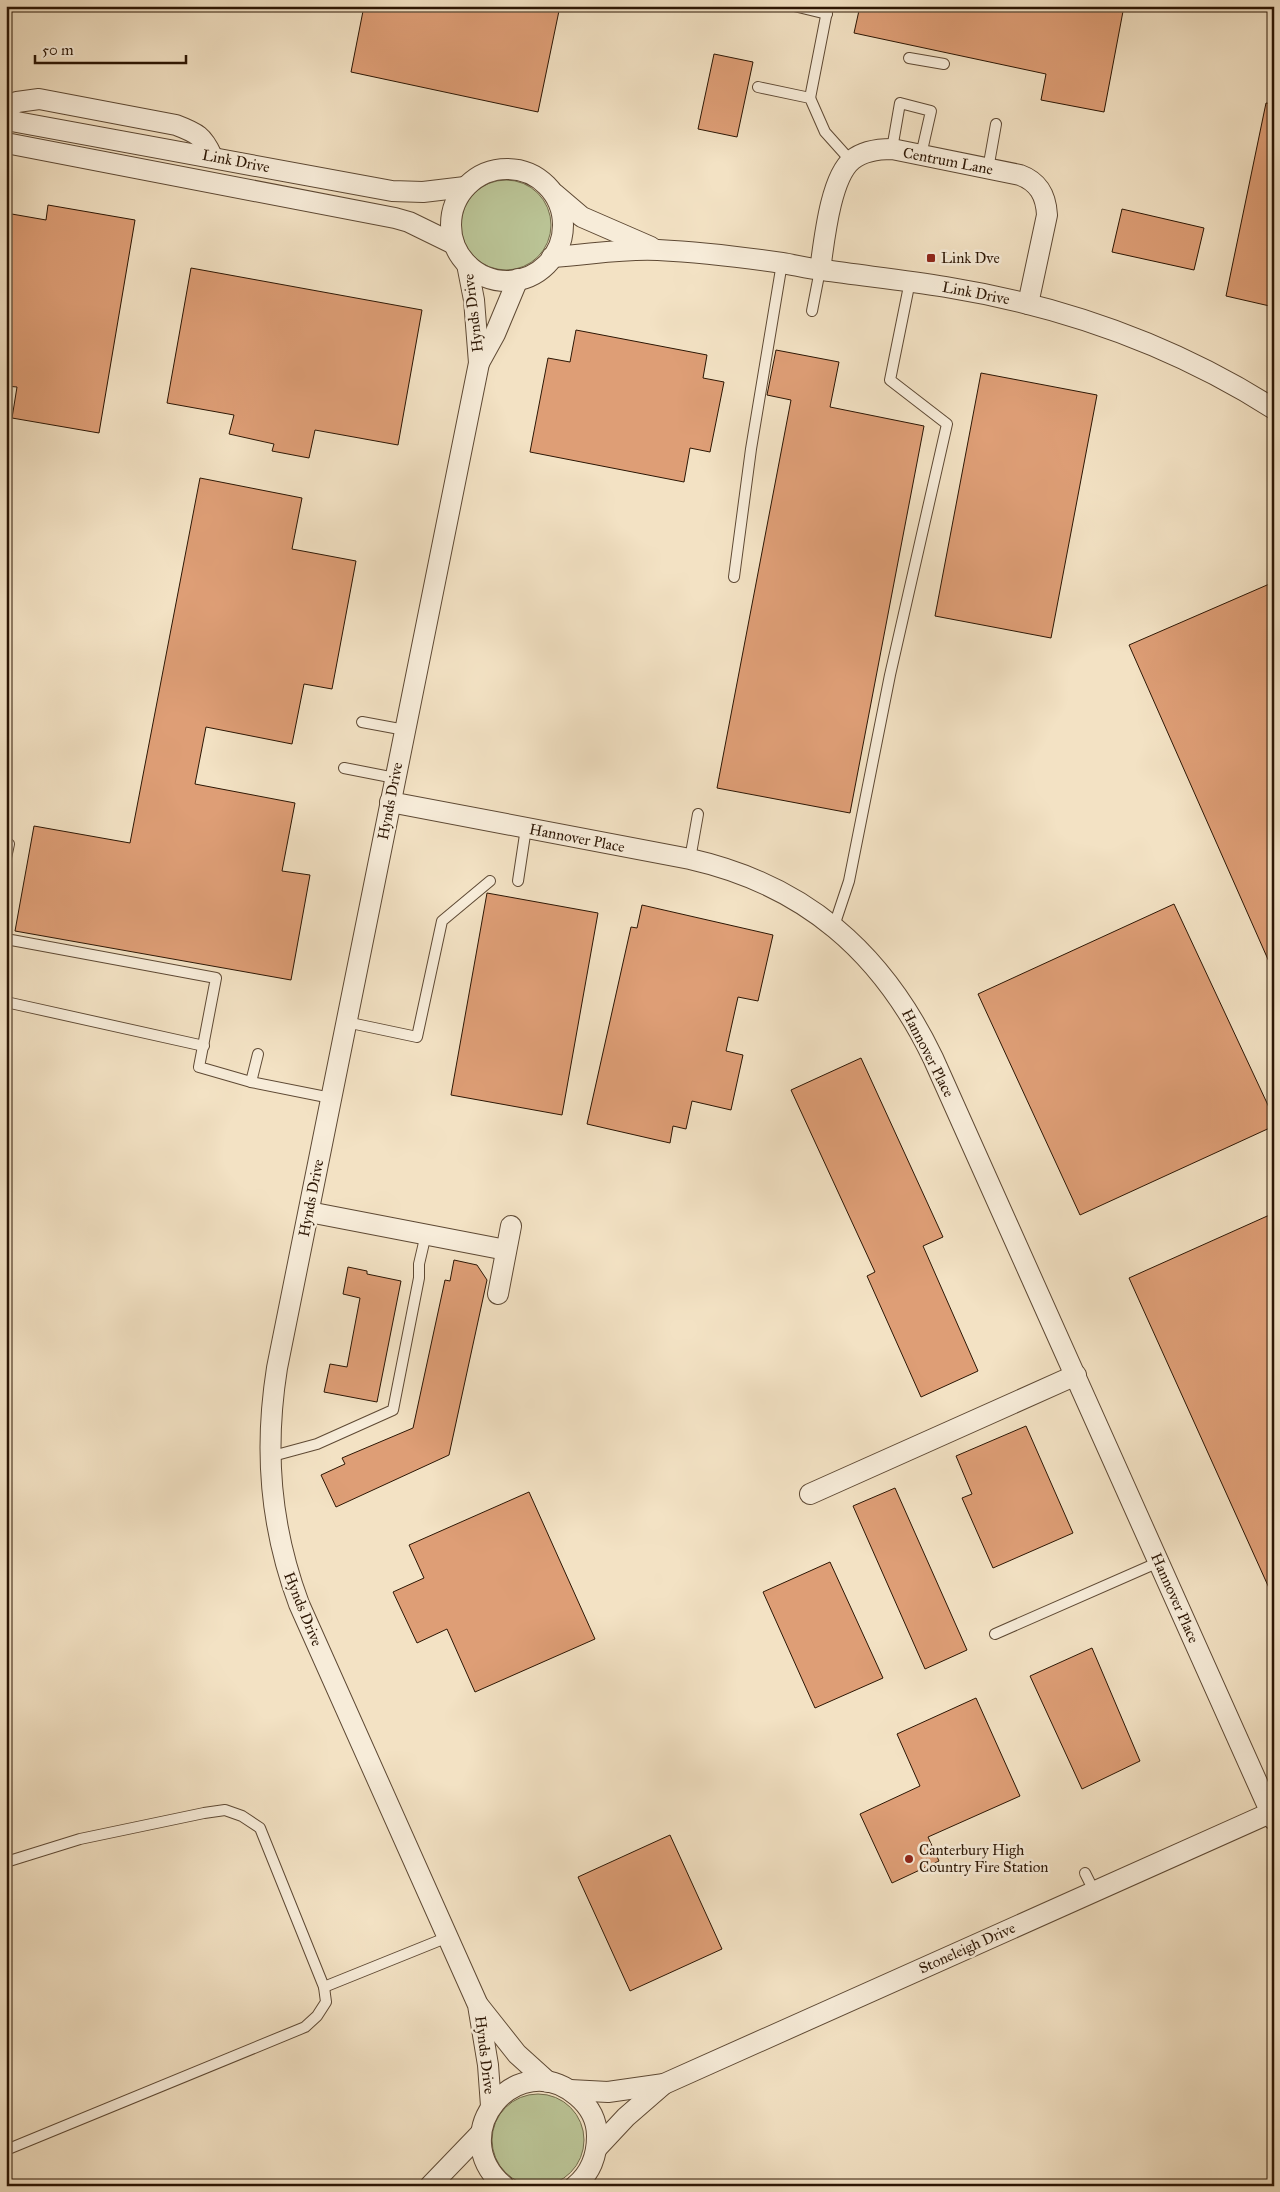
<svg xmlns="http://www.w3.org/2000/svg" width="1280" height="2192" viewBox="0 0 1280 2192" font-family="'IM FELL Great Primer',serif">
<rect width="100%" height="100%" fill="#f3e2c4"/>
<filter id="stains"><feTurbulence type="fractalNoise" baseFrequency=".004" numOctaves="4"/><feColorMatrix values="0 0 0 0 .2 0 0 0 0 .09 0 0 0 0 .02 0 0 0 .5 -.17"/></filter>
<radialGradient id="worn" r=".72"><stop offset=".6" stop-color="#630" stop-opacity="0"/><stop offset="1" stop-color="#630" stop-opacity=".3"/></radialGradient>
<g fill="#bac395" stroke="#736c4c">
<circle cx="506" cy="225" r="45"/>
<circle cx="538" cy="2140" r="46"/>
</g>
<g fill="#de9e76" stroke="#2c1604">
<path d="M 364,6 L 560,6 L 538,112 L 351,72 Z"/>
<path d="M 860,6 L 1124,6 L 1104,112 L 1041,100 L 1046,74 L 854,33 Z"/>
<path d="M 714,54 L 753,62 L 737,137 L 698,129 Z"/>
<path d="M 1266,103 L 1274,104 L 1274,307 L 1226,296 Z"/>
<path d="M 48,205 L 135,220 L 99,433 L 12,418 L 17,387 L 6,386 L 6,213 L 46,220 Z"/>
<path d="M 1122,209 L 1204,228 L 1194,270 L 1112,252 Z"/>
<path d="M 191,268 L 422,310 L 398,445 L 315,430 L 309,458 L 272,451 L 274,444 L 229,434 L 234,415 L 167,403 Z"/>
<path d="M 576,330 L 707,355 L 703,378 L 724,382 L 710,452 L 690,448 L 684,482 L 530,452 L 548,358 L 570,362 Z"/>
<path d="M 776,350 L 839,362 L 830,407 L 924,426 L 850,813 L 717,788 L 791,400 L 767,395 Z"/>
<path d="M 981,373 L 1097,395 L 1051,638 L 935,616 Z"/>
<path d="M 200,478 L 302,498 L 292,549 L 356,561 L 332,689 L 304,684 L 292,744 L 206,727 L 195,784 L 295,803 L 282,871 L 310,875 L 291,980 L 15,931 L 34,826 L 130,843 Z"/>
<path d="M 1274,582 L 1274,973 L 1129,645 Z"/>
<path d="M 487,893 L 598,913 L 562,1115 L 451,1095 Z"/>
<path d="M 1174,904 L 1274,1118 L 1274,1126 L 1080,1215 L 978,994 Z"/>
<path d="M 642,905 L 773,935 L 758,1001 L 738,997 L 726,1051 L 743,1055 L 731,1110 L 692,1101 L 686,1129 L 673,1126 L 670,1143 L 587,1124 L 631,927 L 637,928 Z"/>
<path d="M 861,1058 L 943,1237 L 923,1246 L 978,1371 L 921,1397 L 867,1276 L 875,1272 L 791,1090 Z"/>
<path d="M 1274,1213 L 1274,1599 L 1129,1278 Z"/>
<path d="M 454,1260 L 477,1265 L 487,1280 L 449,1455 L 336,1507 L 321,1475 L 345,1464 L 342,1458 L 413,1428 L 445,1280 L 450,1281 Z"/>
<path d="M 348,1267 L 367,1271 L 367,1274 L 401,1281 L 377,1402 L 324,1392 L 330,1364 L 347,1367 L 360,1298 L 343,1294 Z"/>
<path d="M 1026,1426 L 1073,1533 L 993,1568 L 962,1498 L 972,1494 L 956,1456 Z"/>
<path d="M 895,1488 L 967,1650 L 925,1669 L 853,1506 Z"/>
<path d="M 529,1492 L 595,1639 L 475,1692 L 447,1629 L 417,1643 L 393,1592 L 424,1578 L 409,1545 Z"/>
<path d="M 830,1562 L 883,1678 L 815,1708 L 763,1592 Z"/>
<path d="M 1092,1648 L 1140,1761 L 1082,1789 L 1030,1676 Z"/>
<path d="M 976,1698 L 1020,1796 L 928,1837 L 939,1861 L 892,1883 L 860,1814 L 920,1786 L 897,1734 Z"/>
<path d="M 670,1835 L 722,1949 L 630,1991 L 578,1877 Z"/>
</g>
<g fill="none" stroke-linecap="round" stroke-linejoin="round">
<g stroke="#5e4934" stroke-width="12">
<g id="service">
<path d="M 794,6 L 827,14"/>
<path d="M 909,58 L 944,64"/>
<path d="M 758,87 L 810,98 L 825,132 L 851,161"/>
<path d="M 810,98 L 828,6"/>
<path d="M 892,149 L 900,103 L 931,111 L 921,155"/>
<path d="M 988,169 L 996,124"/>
<path d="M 812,311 L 820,270"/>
<path d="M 734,577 L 751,449 L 782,263"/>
<path d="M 362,722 L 405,730"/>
<path d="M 344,768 L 395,778"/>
<path d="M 6,858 L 9,844"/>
<path d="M 690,859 L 698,814"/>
<path d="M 518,881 L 526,828"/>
<path d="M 834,926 L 849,881 L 890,675 L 947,424 L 890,380 L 910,281"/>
<path d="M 6,939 L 216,978 L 199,1067 L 251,1082 L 331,1098"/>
<path d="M 6,1002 L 204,1046"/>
<path d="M 346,1022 L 417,1037 L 442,921 L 490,881"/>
<path d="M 251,1082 L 258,1054"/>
<path d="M 269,1457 L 317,1444 L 393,1410 L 419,1278 L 419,1264 L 426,1234"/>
<path d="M 995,1634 L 1159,1562"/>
<path d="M 6,1862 L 80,1839 L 204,1813 L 225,1810 L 242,1816 L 260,1828 L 324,1987 L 326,2002 L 317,2016 L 305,2027 L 6,2150"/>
<path d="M 1085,1873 L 1094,1891"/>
<path d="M 324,1987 L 448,1937"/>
</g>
</g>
<g stroke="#5e4934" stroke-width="22">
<g id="minor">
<path d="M 6,109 L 17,102 L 39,99 L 176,125 C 197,133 203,136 212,156"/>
<path d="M 6,120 L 392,191 L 423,192 L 465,187"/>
<path d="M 6,143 L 395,218 L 409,222 L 454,244"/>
<circle cx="507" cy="225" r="56"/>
<path d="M 555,194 L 582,217 L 651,247"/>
<path d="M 552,257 C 588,255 622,248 658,250 C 699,252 741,257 782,263 C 795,265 809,269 823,270 C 864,276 905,280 946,287 C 1062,306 1175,346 1274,409"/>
<path d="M 467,264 L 474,300 L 479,363 L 277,1368 C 264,1450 270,1526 299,1604 L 478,2005 L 488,2065 L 491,2106"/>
<path d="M 820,270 C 824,243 830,178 852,160 C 863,151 878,149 892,149 L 1020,175 C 1039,182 1046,196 1047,215 L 1028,304"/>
<path d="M 479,363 L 495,334 L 518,279"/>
<path d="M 390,802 L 690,859 C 805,885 882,952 933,1058 L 1274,1820"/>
<path d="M 309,1212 L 506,1250"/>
<path d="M 498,1294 L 511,1226"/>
<path d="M 810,1494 L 1076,1375"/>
<path d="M 479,2006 L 517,2054 L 548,2082"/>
<path d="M 570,2090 L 608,2092 L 664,2084 L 1270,1813"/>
<path d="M 597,2148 L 626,2117 L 664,2084"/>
<path d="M 430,2186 L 481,2133"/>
<path d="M 504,2186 C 442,2134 518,2045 577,2096 C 589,2106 597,2120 597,2136 C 597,2156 591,2173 575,2186"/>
</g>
</g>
<use href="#service" stroke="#f7ecd9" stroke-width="10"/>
<use href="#minor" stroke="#f7ecd9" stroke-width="20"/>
</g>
<g fill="#8f2418" stroke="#f7ecd9" stroke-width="2">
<rect x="926" y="253" width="10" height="10" rx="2.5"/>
<circle cx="909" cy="1859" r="5"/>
</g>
<g text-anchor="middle" stroke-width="5" stroke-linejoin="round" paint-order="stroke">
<g font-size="15" fill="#2c1604" stroke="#f7ecd9">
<text transform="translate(236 161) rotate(11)" y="5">Link Drive</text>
<text transform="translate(948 161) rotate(11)" y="5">Centrum Lane</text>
<text transform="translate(976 293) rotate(11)" y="5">Link Drive</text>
<text transform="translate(473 313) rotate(-97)" y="5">Hynds Drive</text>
<text transform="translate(390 801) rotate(-79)" y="5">Hynds Drive</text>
<text transform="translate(577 838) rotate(11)" y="5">Hannover Place</text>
<text transform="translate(928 1053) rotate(63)" y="5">Hannover Place</text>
<text transform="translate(311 1198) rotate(-79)" y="5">Hynds Drive</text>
<text transform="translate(1175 1598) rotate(66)" y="5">Hannover Place</text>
<text transform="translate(303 1609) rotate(68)" y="5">Hynds Drive</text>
<text transform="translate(967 1948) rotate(-24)" y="5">Stoneleigh Drive</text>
<text transform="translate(485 2055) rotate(83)" y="5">Hynds Drive</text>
</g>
<g font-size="15" fill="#2c1604" stroke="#f7ecd9" text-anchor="start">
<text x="941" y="263">Link Dve</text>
<text x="919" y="1855">Canterbury High<tspan x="919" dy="17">Country Fire Station</tspan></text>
</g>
</g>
<rect width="1280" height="2192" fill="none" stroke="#f3e2c4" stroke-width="25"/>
<rect x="8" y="8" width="1265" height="2177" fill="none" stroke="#2c1604" stroke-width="2.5"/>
<rect x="12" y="12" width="1255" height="2167" fill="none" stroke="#2c1604"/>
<path d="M35 55v8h151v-8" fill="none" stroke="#2c1604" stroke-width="2.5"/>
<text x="42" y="55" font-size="15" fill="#2c1604" stroke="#f7ecd9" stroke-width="4" paint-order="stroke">50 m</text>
<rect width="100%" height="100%" filter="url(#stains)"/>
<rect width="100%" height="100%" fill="url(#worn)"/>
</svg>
